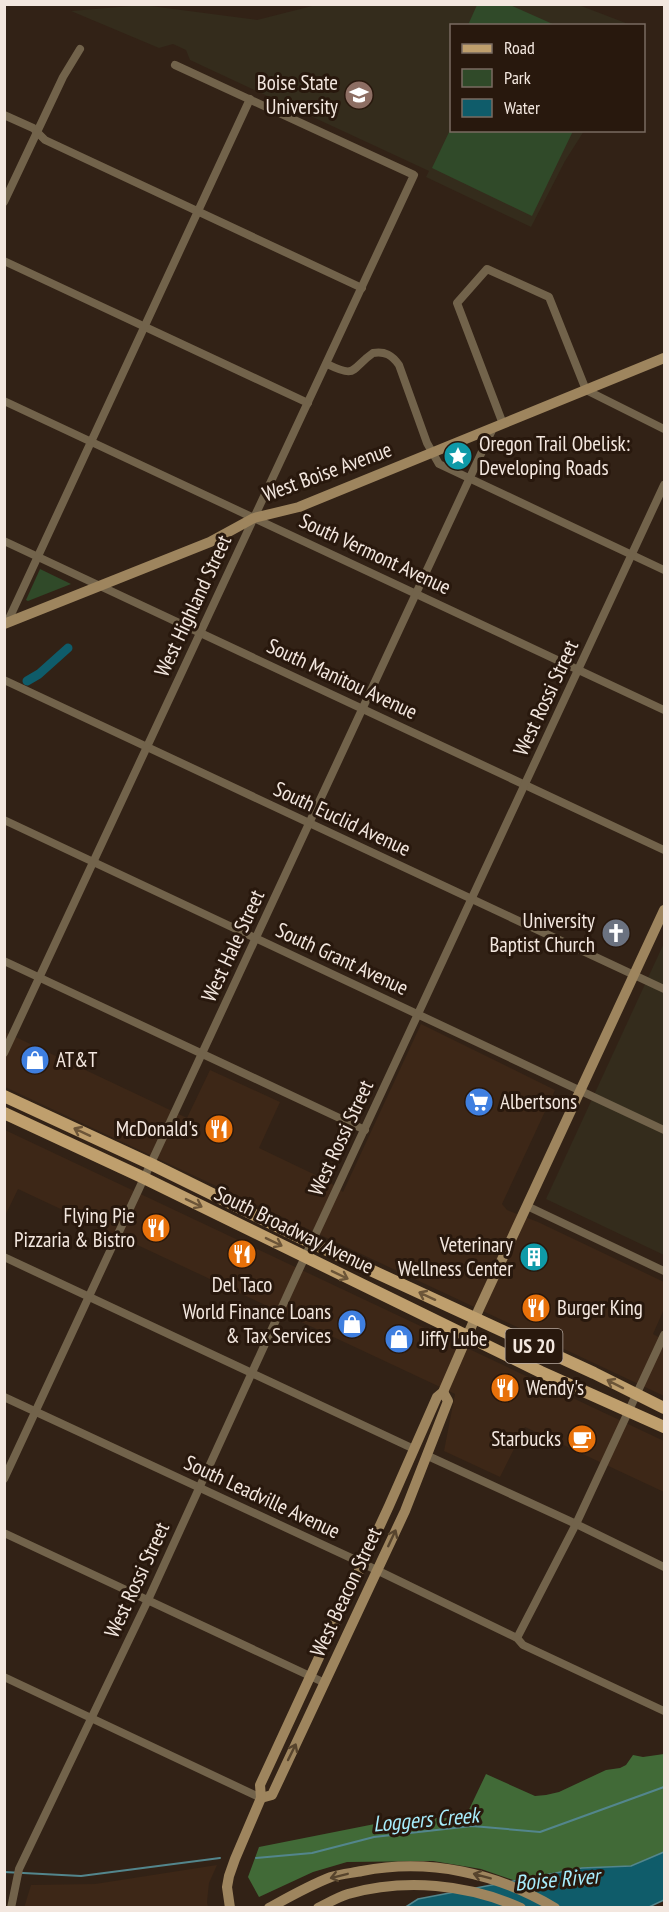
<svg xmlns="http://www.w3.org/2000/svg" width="669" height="1912" viewBox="0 0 669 1912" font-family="'PT Sans Narrow',sans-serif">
<rect width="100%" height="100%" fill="#322216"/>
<g fill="#3d2717">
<path d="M 421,1024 L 555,1090 L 502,1204 L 507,1210 L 538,1222 L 664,1282 L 664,1309 L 653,1334 L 664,1340 L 664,1396 L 5,1087 L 5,1032 L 187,1118 L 210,1070 L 280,1102 L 259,1148 L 328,1181 L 343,1192 Z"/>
<path d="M 5,1130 L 664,1441 L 664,1492 L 525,1427 L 500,1477 L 444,1451 L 455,1394 L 18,1189 L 5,1216 Z"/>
<path d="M 217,1865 L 209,1883 L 207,1902 L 208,1907 L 24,1908 L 31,1885 L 95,1884 Z"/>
</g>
<g fill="#342c1c">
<path d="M 576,4 L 631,25 L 452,26 L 452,130 L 584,131 L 565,161 L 531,227 L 426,177 L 429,171 L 190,60 L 186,50 L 173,44 L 159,48 L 71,11 L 143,5 L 257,20 L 316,5 Z"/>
<path d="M 664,943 L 664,1255 L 546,1199 Z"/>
</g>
<g fill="#304a29">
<path d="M 477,5 L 510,5 L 555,25 L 468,25 Z"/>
<path d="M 451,128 L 452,130 L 573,131 L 532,216 L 432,168 Z"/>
<path d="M 40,569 L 71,584 L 28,601 L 26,600 Z"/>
</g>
<path fill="#416a37" d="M 664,1754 L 664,1852 L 631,1866 L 582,1868 L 516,1881 L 481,1869 L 433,1861 L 347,1862 L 313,1872 L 259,1897 L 248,1877 L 259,1847 L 405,1818 L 465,1818 L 486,1774 L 535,1796 L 546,1795 L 559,1792 L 606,1770 L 620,1768 L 626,1765 L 633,1755 L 643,1757 Z"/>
<path fill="#0f5c6a" stroke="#53868d" stroke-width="1.5" d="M 664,1852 L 664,1900 L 649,1907 L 404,1908 L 418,1899 L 582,1868 L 631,1866 Z"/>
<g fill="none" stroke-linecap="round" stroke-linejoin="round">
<g stroke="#53868d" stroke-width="2">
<path d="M 256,1858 L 312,1853 L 374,1837 L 472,1826 L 540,1832 L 664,1787"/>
<path d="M 4,1872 L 81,1876 L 220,1858"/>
</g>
<path stroke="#0f5c6a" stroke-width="9" d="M 27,681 L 39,674 L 68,648"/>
<g stroke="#72634b" stroke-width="8">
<path d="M 4,115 L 33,128 L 45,140 L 362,288"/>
<path d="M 4,202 L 63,77 L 80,49"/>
<path d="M 4,261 L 308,403"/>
<path d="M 327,364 C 358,379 350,369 373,353 C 385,351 392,355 399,365 L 427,443 L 439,464 L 664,570"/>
<path d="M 4,401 L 664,710"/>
<path d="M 503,424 L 457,303 L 487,269 L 549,297 L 586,390 L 664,429"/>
<path d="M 4,541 L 664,850"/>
<path d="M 7,623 L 250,99"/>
<path d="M 4,680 L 664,989"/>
<path d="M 4,820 L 664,1130"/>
<path d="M 4,961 L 365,1130"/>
<path d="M 4,1053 L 414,175 L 175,65"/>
<path d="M 527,1206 L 664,1271"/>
<path d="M 4,1257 L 414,1449"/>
<path d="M 4,1397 L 362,1563 L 517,1638 L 523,1645 L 664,1711"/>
<path d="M 428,1456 L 576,1524 L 664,1567"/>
<path d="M 4,1479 L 493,428"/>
<path d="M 4,1533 L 325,1683"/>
<path d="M 517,1638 L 576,1524 L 664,1335"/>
<path d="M 4,1677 L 261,1798"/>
<path d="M 11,1908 L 19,1869 L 148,1600 L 297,1274 L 664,485"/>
</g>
<g stroke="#9e855e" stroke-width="10">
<path d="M 4,624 L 210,542 L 254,518 L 299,507 L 664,358"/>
<path d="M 261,1798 L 272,1795 L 405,1511 L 448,1401 L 443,1392"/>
<path d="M 230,1908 L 227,1887 L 229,1876 L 235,1859 L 261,1798 L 260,1785 L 389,1506 L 437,1397 L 443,1392 L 479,1309 L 664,910"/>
<path d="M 269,1908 C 289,1897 310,1885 331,1877 C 341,1874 352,1873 362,1871 C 429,1858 497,1873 555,1908"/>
<path d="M 318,1908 C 328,1903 338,1897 348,1894 C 405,1878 468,1884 521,1908"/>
</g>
<g stroke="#bf9f6d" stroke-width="12">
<path d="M 4,1096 L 151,1164 L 301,1238 L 594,1373 L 664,1408"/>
<path d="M 4,1113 L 144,1178 L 541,1372 L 664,1427"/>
</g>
</g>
<defs><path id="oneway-shaft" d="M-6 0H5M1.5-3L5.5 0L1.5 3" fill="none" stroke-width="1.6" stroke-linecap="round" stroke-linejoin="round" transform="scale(1.5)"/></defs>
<g stroke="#6c5538">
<use href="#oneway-shaft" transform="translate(82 1132) rotate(-155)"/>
<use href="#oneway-shaft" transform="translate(194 1203) rotate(26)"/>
<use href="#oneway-shaft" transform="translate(274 1242) rotate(26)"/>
<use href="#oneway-shaft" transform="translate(340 1275) rotate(26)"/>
<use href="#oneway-shaft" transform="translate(427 1296) rotate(-155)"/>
<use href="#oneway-shaft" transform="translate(615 1384) rotate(-153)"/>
</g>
<g stroke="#57442d">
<use href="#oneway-shaft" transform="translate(392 1538) rotate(-65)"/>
<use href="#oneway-shaft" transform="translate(292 1752) rotate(-64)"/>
<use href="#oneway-shaft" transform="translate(339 1876) rotate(166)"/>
<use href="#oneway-shaft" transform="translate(482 1876) rotate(-165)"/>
</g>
<defs>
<g id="university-disc" transform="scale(1.5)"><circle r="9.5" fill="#8d6e63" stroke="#28180d"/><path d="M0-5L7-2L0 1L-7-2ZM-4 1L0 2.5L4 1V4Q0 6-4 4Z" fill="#fff"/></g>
<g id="sight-disc" transform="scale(1.5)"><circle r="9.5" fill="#0f9aa8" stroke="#28180d"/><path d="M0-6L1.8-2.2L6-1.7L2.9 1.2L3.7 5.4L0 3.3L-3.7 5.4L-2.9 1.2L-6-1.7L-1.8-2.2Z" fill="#fff"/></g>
<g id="church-disc" transform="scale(1.5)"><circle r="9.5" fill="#6b7280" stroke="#28180d"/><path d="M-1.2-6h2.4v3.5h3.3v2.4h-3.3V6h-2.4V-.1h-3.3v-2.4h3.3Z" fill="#fff"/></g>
<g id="shop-disc" transform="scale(1.5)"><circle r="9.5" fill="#3f7fe0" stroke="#28180d"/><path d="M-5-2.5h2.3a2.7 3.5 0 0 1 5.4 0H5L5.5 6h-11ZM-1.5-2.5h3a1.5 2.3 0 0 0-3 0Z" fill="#fff"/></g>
<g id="supermarket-disc" transform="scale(1.5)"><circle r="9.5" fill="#3f7fe0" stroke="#28180d"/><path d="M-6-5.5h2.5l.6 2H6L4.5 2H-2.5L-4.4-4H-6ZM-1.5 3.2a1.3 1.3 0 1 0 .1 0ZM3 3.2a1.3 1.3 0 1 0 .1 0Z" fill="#fff"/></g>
<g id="restaurant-disc" transform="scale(1.5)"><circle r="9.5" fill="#e8710a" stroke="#28180d"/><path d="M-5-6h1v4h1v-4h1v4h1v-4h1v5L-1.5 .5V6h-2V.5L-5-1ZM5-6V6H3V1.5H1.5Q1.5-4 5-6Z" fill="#fff"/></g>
<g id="building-disc" transform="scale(1.5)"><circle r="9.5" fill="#0f9aa8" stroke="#28180d"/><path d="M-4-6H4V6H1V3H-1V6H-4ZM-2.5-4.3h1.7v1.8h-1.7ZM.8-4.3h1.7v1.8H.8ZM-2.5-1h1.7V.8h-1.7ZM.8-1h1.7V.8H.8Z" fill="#fff"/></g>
<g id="cafe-disc" transform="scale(1.5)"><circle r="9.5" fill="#e8710a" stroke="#28180d"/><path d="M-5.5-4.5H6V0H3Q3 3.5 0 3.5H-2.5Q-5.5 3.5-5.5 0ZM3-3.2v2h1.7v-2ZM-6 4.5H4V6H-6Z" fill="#fff"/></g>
</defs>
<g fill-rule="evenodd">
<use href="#university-disc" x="359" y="95"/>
<use href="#sight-disc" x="458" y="456"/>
<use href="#church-disc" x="616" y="933"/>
<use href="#shop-disc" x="35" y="1060"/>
<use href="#supermarket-disc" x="479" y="1102"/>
<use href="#restaurant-disc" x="219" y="1129"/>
<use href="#restaurant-disc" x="156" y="1228"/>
<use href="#restaurant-disc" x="242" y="1254"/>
<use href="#building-disc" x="534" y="1257"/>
<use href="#restaurant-disc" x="536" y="1308"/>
<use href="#shop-disc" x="352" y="1324"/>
<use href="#shop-disc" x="399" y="1339"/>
<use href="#restaurant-disc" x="505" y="1388"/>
<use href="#cafe-disc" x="582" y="1439"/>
</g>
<g text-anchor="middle" stroke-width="6" stroke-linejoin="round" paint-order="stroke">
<rect fill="#28180d" stroke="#b6a9a0" stroke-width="1.5" x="505.5" y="1329" width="57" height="34" rx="4.5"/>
<g font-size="20" font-weight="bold" fill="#f3e7df">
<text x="534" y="1353">US 20</text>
</g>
<g font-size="21" fill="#f3e7df" stroke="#28180d" text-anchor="end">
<text x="338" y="90">Boise State<tspan x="338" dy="24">University</tspan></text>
<text x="479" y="451" text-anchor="start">Oregon Trail Obelisk:<tspan x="479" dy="24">Developing Roads</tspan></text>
<text x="595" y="928">University<tspan x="595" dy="24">Baptist Church</tspan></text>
<text x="56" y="1067" text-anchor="start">AT&amp;T</text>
<text x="500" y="1109" text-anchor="start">Albertsons</text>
<text x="198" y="1136">McDonald's</text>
<text x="135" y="1223">Flying Pie<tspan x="135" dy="24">Pizzaria &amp; Bistro</tspan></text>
<text x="513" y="1252">Veterinary<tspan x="513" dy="24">Wellness Center</tspan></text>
<text x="242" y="1292" text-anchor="middle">Del Taco</text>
<text x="557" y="1315" text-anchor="start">Burger King</text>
<text x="331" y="1319">World Finance Loans<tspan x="331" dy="24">&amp; Tax Services</tspan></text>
<text x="420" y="1346" text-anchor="start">Jiffy Lube</text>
<text x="526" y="1395" text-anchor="start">Wendy's</text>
<text x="561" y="1446">Starbucks</text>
</g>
<g font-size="21" fill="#f3e7df" stroke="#28180d">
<text transform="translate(327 472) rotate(-20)" y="7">West Boise Avenue</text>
<text transform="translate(375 554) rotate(25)" y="7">South Vermont Avenue</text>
<text transform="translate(193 606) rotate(-65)" y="7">West Highland Street</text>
<text transform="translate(342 679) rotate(25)" y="7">South Manitou Avenue</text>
<text transform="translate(546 698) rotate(-65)" y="7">West Rossi Street</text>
<text transform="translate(342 819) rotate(25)" y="7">South Euclid Avenue</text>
<text transform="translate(233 946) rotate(-65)" y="7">West Hale Street</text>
<text transform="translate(342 959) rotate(25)" y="7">South Grant Avenue</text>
<text transform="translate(341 1138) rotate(-65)" y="7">West Rossi Street</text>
<text transform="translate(294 1230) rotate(26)" y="7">South Broadway Avenue</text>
<text transform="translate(262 1497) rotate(25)" y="7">South Leadville Avenue</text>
<text transform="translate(137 1580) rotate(-65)" y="7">West Rossi Street</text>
<text transform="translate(346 1592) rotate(-65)" y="7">West Beacon Street</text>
</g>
<g font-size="22" font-style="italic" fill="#a7edfd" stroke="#28180d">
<text transform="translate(426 1819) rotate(-5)" y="8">Loggers Creek</text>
<text transform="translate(557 1879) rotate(-5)" y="8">Boise River</text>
</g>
</g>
<rect width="669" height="1912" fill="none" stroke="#f3e7df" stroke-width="12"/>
<rect x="450" y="24" width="195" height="108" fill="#28180d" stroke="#796b61" stroke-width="1.5"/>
<rect x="462" y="44" width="30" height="9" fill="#bf9f6d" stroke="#796b61" stroke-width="1.5"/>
<text x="504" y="54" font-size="18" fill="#f3e7df">Road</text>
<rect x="462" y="69" width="30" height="18" fill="#304a29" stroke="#796b61" stroke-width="1.5"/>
<text x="504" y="84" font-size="18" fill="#f3e7df">Park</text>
<rect x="462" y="99" width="30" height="18" fill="#0f5c6a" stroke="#796b61" stroke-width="1.5"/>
<text x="504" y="114" font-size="18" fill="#f3e7df">Water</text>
</svg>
